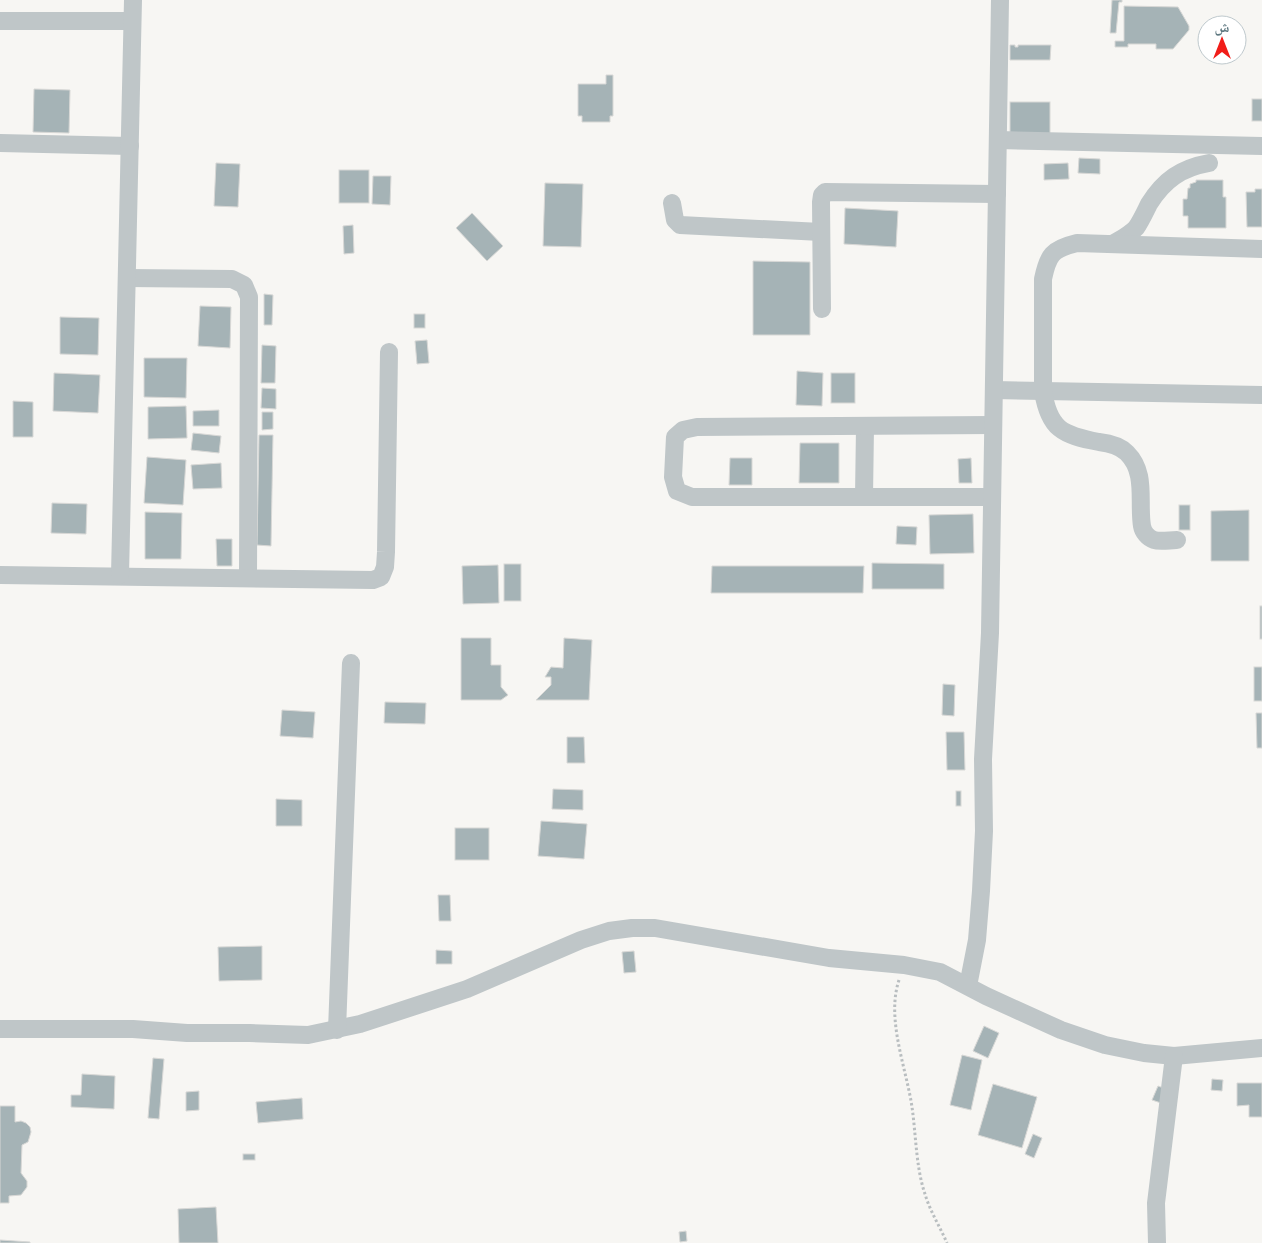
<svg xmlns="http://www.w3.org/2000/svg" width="1262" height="1243" viewBox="0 0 1262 1243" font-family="'Space Grotesk','Noto Naskh Arabic',sans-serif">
<rect width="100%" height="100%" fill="#f7f6f3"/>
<g fill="#a5b3b6" stroke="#d8d8d6">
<path d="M 1112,0 L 1122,0 L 1122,2 L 1119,2 L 1116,33 L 1110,33 Z"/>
<path d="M 1124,6 L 1178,7 L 1189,26 L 1189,30 L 1173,49 L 1156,49 L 1156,44 L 1128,44 L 1128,47 L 1115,47 L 1115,41 L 1124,41 Z"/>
<path d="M 1010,45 L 1015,45 L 1015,47 L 1018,47 L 1018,45 L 1051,45 L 1050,60 L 1010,60 Z"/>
<path d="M 606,75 L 613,75 L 613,116 L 610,116 L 610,122 L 582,122 L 582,116 L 578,116 L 578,84 L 606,84 Z"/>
<path d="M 34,89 L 70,90 L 69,133 L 33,132 Z"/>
<rect x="1252" y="99" width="10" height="22"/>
<rect x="1010" y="102" width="40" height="34"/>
<path d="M 1079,158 L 1100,159 L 1100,174 L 1078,173 Z"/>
<path d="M 216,163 L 240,164 L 238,207 L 214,206 Z"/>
<path d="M 1068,163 L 1069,179 L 1044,180 L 1044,164 Z"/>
<rect x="339" y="170" width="30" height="33"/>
<path d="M 373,176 L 391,176 L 390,205 L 372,204 Z"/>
<path d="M 1196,180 L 1223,180 L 1223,197 L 1226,197 L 1226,228 L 1188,228 L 1188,216 L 1183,216 L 1183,199 L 1187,199 L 1188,188 L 1190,188 L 1190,184 L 1196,182 Z"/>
<path d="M 545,183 L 583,184 L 581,247 L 543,246 Z"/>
<path d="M 1255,189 L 1262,189 L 1262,227 L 1247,227 L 1246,192 L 1255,192 Z"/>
<path d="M 845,208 L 898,211 L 896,247 L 844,244 Z"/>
<path d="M 472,213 L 503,246 L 487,261 L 456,228 Z"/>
<path d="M 353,225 L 354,253 L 344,254 L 343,226 Z"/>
<path d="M 753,261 L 810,262 L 810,335 L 753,335 Z"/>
<path d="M 264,294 L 273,295 L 272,325 L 264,325 Z"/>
<path d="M 200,306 L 231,307 L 230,348 L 198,346 Z"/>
<rect x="414" y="314" width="11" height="14"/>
<path d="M 60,317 L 99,318 L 98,355 L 60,354 Z"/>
<path d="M 427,340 L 429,363 L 417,364 L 415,341 Z"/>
<path d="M 262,345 L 276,346 L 275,383 L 261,383 Z"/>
<path d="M 144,358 L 187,358 L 186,398 L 144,397 Z"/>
<path d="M 797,371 L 823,373 L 822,406 L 796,405 Z"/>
<path d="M 54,373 L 100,375 L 98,413 L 53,411 Z"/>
<rect x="831" y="373" width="24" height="30"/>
<path d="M 262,388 L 276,389 L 276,409 L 261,408 Z"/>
<path d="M 13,401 L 33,402 L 33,437 L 13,437 Z"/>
<path d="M 186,406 L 187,438 L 148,439 L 148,407 Z"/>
<path d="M 219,410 L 219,426 L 193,426 L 193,411 Z"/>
<path d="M 262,412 L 273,412 L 273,429 L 262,430 Z"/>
<path d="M 193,433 L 221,436 L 219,453 L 191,450 Z"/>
<path d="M 259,435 L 273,435 L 271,546 L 257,545 Z"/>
<path d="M 800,443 L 839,443 L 839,483 L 799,483 Z"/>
<path d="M 147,457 L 186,460 L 183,505 L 144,503 Z"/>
<path d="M 730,458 L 752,458 L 752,485 L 729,485 Z"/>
<path d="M 971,458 L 972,483 L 959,483 L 958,459 Z"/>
<path d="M 221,463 L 222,488 L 193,489 L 191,465 Z"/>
<path d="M 52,503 L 87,504 L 86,534 L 51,533 Z"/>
<rect x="1179" y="505" width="11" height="25"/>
<path d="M 1249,510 L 1249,561 L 1211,561 L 1211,511 Z"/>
<path d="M 145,512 L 182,513 L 181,559 L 145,559 Z"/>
<path d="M 973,514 L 974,553 L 930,554 L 929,515 Z"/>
<path d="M 897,526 L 917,527 L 916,545 L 896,544 Z"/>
<path d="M 216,539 L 232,539 L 232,566 L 217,566 Z"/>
<path d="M 872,563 L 944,564 L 944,589 L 872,589 Z"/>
<rect x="504" y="564" width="17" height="37"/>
<path d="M 498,565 L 499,603 L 463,604 L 462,566 Z"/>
<path d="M 712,566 L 864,566 L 863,593 L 711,593 Z"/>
<rect x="1260" y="606" width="2" height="33"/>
<path d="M 461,638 L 491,638 L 491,665 L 501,665 L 501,687 L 508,695 L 501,700 L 461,700 Z"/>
<path d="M 564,638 L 592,640 L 589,700 L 536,700 L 551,685 L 551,677 L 545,677 L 551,667 L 563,668 Z"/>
<rect x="1254" y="667" width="8" height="34"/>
<path d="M 943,684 L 955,685 L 954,716 L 942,715 Z"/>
<path d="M 385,702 L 426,703 L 425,724 L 384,723 Z"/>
<path d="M 282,710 L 315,712 L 313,738 L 280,736 Z"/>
<path d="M 1256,713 L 1262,713 L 1262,748 L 1257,748 Z"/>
<path d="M 946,732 L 964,732 L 965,770 L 947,770 Z"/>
<path d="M 567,737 L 584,737 L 585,763 L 567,763 Z"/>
<path d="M 553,789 L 583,790 L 583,810 L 552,809 Z"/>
<rect x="956" y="791" width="5" height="15"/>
<path d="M 276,799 L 302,800 L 302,826 L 276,826 Z"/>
<path d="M 541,821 L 587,824 L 584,859 L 538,856 Z"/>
<rect x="455" y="828" width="34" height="32"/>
<path d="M 438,895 L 450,895 L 451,921 L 439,921 Z"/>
<path d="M 262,946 L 262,980 L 219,981 L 218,947 Z"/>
<path d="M 436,950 L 452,951 L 452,964 L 436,964 Z"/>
<path d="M 634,951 L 636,972 L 624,973 L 622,952 Z"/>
<path d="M 984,1026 L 999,1033 L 988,1058 L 973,1051 Z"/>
<path d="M 962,1055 L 982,1060 L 971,1110 L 950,1105 Z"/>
<path d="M 153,1058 L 164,1059 L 159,1119 L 148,1118 Z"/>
<path d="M 82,1074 L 115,1076 L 114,1109 L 71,1107 L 71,1095 L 81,1095 Z"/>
<path d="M 1212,1079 L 1223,1080 L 1222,1091 L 1211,1090 Z"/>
<path d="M 1237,1083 L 1262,1083 L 1262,1117 L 1249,1117 L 1249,1105 L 1237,1106 Z"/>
<path d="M 993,1084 L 1037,1097 L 1022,1148 L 978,1135 Z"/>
<path d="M 1158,1086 L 1166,1089 L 1161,1103 L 1152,1100 Z"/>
<path d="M 199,1091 L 199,1110 L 186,1111 L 186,1092 Z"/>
<path d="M 302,1098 L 303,1119 L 258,1123 L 256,1102 Z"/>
<path d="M 0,1106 L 15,1106 L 15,1122 L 21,1121 L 26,1123 L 30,1127 L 31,1132 L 28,1142 L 22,1145 L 21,1173 L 27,1181 L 27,1187 L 21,1195 L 9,1196 L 9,1203 L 0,1203 Z"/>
<path d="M 1033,1134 L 1042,1138 L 1034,1158 L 1025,1154 Z"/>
<rect x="243" y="1154" width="12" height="6"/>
<path d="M 216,1207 L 218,1243 L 179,1243 L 178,1209 Z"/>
<path d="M 686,1231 L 687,1241 L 680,1242 L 679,1232 Z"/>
<path d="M 0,1240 L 30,1242 L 30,1243 L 0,1243 Z"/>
</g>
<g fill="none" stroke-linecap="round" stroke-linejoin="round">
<path stroke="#b9bec0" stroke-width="3" stroke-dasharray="2.5 2.5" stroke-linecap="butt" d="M 899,980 C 886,1019 906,1067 912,1107 C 916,1135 916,1168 925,1194 C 930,1211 940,1227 947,1243"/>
<g stroke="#bfc6c8" stroke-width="18">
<path d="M 0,21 L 132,21"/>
<path d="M 998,140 L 1262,146"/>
<path d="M 0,143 L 130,146"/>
<path d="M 672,203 L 675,220 L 680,225 L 821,232"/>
<path d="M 1113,244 C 1121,239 1129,235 1136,228 C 1141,221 1145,212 1149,204 C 1164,180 1181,168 1209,163"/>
<path d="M 127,278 L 232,279 L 244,285 L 249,297 L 248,578"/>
<path d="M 822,309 L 821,202 L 822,195 L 825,192 L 997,194"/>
<path d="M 994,390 L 1262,395"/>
<path d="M 864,497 L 865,427"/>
<path d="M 992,497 L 692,497 L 677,491 L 673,477 L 675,437 L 683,430 L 697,427 L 993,425"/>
<path d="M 1177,540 C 1170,540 1160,542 1154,540 C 1148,538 1143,532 1142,526 C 1138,501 1147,473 1127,453 C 1119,445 1108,443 1099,442 C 1062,435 1049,429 1043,391 L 1043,279 C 1048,255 1052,249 1077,243 L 1262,249"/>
<path d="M 0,575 L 373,580 L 381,577 L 385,567 L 386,552 L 389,352"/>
<path d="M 120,575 L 133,0"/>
<path d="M 968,986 L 977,940 L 981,891 L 984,831 L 983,759 L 990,633 L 1000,0"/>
<path d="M 0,1029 L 133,1029 L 187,1033 L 250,1033 L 308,1035 L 360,1024 L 467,989 L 581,940 L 609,931 L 632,928 L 655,928 L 829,958 L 904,965 L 940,972 L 986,996 L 1061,1030 L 1105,1045 L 1144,1053 L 1174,1056 L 1262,1048"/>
<path d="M 337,1030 L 351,663"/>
<path d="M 1157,1243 L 1156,1203 L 1174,1056"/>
</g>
</g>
<g transform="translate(1222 40)"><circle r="24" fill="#ffffff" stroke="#bfc9cd"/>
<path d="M0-4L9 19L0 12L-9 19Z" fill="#f11d19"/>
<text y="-8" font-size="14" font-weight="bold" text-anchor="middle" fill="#5f7981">ش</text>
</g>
</svg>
